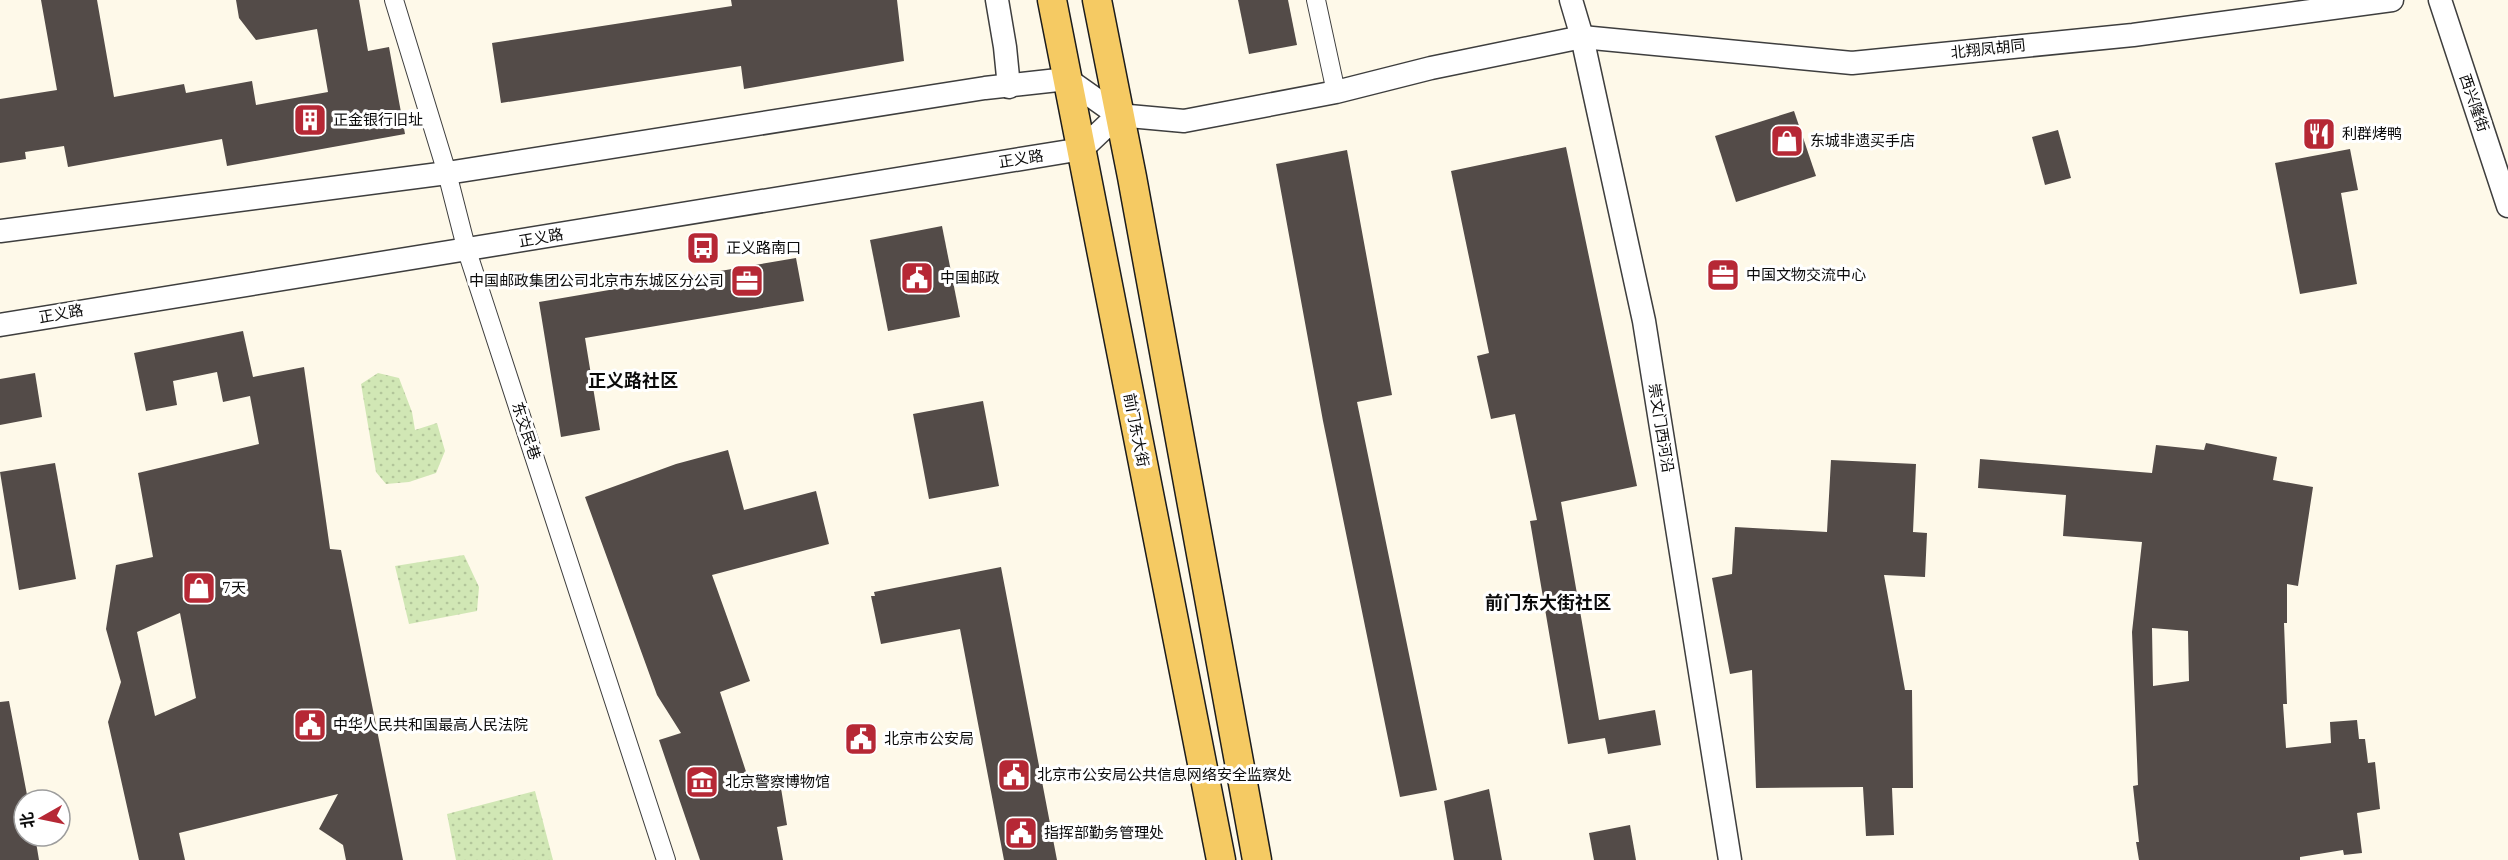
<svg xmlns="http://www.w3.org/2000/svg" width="2508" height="860" viewBox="0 0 2508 860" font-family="'IBM Plex Serif','Noto Sans SC',serif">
<defs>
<pattern id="grass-dots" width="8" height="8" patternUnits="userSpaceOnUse" patternTransform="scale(1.5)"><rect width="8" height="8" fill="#d1e7b5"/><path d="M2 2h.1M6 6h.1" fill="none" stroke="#b2c59a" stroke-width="1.8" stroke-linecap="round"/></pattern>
</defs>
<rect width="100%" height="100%" fill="#fef9e9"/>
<g fill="url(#grass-dots)">
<path d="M 378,373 L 399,378 L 412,412 L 415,430 L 437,423 L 445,451 L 436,473 L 409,482 L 386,484 L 376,472 L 361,384 Z"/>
<path d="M 464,555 L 479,587 L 477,611 L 409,624 L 395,566 Z"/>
<path d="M 535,791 L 553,860 L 456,860 L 447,814 Z"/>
</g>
<g fill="#534b48" fill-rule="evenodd">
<path d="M 41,0 L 97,0 L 114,97 L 184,84 L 186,93 L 252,81 L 256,105 L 328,92 L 317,29 L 256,40 L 239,18 L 236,0 L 359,0 L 368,51 L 389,47 L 405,134 L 227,166 L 222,139 L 68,167 L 64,146 L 25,152 L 26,159 L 0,163 L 0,99 L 57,90 Z"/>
<path d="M 731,0 L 897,0 L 904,61 L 744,89 L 741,66 L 501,103 L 492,43 L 732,6 Z"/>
<path d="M 1238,0 L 1288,0 L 1297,45 L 1249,54 Z"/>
<path d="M 1794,111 L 1816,176 L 1736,202 L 1715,136 Z"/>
<path d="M 2058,130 L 2071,178 L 2045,185 L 2032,137 Z"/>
<path d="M 1566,147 L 1637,486 L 1561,502 L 1599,720 L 1655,710 L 1661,745 L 1608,754 L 1605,738 L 1568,744 L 1530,521 L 1537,520 L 1515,414 L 1491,419 L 1477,356 L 1489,353 L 1451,171 Z"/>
<path d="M 2350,149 L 2358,190 L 2341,193 L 2357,284 L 2300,294 L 2275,163 Z"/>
<path d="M 1347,150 L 1392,395 L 1357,402 L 1437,790 L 1400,797 L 1323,421 L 1276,164 Z"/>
<path d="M 942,226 L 960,317 L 888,331 L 870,240 Z"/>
<path d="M 796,258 L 804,301 L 585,338 L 600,430 L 561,437 L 539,302 Z"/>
<path d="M 243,331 L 253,377 L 304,367 L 330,549 L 341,550 L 403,860 L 346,860 L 343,845 L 319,829 L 338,794 L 179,833 L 185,860 L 139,860 L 108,722 L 121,682 L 106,629 L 116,565 L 153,557 L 138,473 L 259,444 L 250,396 L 223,402 L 217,372 L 173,381 L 177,405 L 146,411 L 134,353 ZM 180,613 L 196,698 L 155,716 L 137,632 Z"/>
<path d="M 35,373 L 42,417 L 0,425 L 0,379 Z"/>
<path d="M 983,401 L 999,486 L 929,499 L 913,414 Z"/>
<path d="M 2206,443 L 2277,457 L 2273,480 L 2313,487 L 2298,586 L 2287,584 L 2287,623 L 2284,623 L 2287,704 L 2283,704 L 2286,748 L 2331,743 L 2330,722 L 2357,720 L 2359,739 L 2365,739 L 2368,763 L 2375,762 L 2380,809 L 2357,813 L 2362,853 L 2344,855 L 2343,850 L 2300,857 L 2300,860 L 2139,860 L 2136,842 L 2139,842 L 2133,786 L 2138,785 L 2132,632 L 2142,542 L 2063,536 L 2066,495 L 1978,488 L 1980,459 L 2152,473 L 2156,445 L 2204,450 ZM 2152,628 L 2188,631 L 2189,681 L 2153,686 Z"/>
<path d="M 728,450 L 744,510 L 816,491 L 829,544 L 712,575 L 750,681 L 720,692 L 752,790 L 780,782 L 787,825 L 777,827 L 783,860 L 700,860 L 659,740 L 681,733 L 657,695 L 585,497 L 676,464 Z"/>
<path d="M 1831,460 L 1916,464 L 1913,532 L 1927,533 L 1925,577 L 1884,575 L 1905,690 L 1912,690 L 1913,788 L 1892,788 L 1894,835 L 1866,836 L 1863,787 L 1756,788 L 1752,670 L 1730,674 L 1712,578 L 1732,574 L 1735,527 L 1827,532 Z"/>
<path d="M 55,463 L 76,579 L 19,590 L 0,472 Z"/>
<path d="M 1001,567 L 1057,860 L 1004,860 L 960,629 L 881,644 L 871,596 L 875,596 L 874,592 Z"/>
<path d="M 9,701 L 28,800 L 24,800 L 24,836 L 35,836 L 39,860 L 0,860 L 0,702 Z"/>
<path d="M 1489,789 L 1502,860 L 1454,860 L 1444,801 Z"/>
<path d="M 1630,825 L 1636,860 L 1594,860 L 1589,833 Z"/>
</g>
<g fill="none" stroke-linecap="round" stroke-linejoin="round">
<g stroke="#3e3e3e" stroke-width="20">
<g id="minor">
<path d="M 394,0 L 447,173 L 467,251 L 666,860"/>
<path d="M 1316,0 L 1336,92"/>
</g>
</g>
<g stroke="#3e3e3e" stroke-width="25">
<g id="tertiary">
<path d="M 997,0 L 1005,47 L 1009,87"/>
<path d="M 1571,0 L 1582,37 L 1644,321 L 1730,860"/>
<path d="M 2440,0 L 2508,206"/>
<path d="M 0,231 L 447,173 L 985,88 L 1067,79 L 1118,115 L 1184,121 L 1336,92 L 1431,68 L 1582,37 L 1852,63 L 2133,35 L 2392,0"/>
<path d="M 0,325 L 1082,149 L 1118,115"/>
</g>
</g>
<g stroke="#1c1c1c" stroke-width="31">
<g id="primary">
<path d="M 1052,0 L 1221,860"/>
<path d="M 1097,0 L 1132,177 L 1257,860"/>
</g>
</g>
<use href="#minor" stroke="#fff" stroke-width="18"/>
<use href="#tertiary" stroke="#fff" stroke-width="22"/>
<use href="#primary" stroke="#f5ca63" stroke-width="28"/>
</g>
<defs>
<g id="building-square" transform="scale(1.725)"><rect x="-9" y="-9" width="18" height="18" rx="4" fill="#b62835" stroke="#fff"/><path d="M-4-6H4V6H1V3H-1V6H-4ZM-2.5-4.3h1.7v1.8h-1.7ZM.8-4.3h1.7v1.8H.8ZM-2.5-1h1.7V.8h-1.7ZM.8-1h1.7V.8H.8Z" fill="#fff"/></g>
<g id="restaurant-square" transform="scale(1.725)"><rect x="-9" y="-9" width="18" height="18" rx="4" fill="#b62835" stroke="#fff"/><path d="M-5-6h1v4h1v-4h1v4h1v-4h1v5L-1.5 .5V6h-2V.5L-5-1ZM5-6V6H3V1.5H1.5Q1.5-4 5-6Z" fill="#fff"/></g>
<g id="shop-square" transform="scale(1.725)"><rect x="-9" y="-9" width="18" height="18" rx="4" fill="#b62835" stroke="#fff"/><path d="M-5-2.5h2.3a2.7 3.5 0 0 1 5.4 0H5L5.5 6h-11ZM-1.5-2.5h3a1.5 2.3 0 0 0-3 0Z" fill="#fff"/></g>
<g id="bus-square" transform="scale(1.725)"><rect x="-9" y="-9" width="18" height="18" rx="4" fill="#b62835" stroke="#fff"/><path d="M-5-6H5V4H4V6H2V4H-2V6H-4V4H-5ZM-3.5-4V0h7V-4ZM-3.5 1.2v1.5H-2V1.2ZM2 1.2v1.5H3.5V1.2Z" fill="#fff"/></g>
<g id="office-square" transform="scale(1.725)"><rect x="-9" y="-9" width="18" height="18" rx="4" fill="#b62835" stroke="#fff"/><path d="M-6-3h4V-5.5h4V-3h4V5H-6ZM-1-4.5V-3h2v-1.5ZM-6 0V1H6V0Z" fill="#fff"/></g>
<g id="civic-square" transform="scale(1.725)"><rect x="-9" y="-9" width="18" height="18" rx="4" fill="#b62835" stroke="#fff"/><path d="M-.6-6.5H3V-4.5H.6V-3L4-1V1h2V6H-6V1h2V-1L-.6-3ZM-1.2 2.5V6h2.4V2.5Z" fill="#fff"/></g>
<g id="museum-square" transform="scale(1.725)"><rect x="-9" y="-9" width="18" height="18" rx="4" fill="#b62835" stroke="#fff"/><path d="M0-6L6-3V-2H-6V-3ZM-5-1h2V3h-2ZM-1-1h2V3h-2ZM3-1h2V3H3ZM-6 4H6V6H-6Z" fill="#fff"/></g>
</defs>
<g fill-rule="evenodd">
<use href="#building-square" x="310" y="120"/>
<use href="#restaurant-square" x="2319" y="134"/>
<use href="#shop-square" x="1787" y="141"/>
<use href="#bus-square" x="703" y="248"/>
<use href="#office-square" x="1723" y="275"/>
<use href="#civic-square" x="917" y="278"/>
<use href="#office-square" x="747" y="281"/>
<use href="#shop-square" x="199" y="588"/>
<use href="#civic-square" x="310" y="725"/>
<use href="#civic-square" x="861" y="739"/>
<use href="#civic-square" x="1014" y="775"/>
<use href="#museum-square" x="702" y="782"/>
<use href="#civic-square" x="1021" y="833"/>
</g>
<g text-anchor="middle" stroke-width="6" stroke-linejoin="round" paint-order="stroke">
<g font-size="15" fill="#0b0b0b" stroke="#fff">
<text transform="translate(1988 49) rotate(-6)" y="5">北翔凤胡同</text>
<text transform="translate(2474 103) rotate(71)" y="5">西兴隆街</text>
<text transform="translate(1021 159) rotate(-9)" y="5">正义路</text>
<text transform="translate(541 238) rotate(-10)" y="5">正义路</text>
<text transform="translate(61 314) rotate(-10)" y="5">正义路</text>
<text transform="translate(1661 428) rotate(81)" y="5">崇文门西河沿</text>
<text transform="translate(1136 430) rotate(79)" y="5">前门东大街</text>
<text transform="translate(526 431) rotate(72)" y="5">东交民巷</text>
</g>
<g font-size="15" fill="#0b0b0b" stroke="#fff" text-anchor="start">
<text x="333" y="125">正金银行旧址</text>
<text x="2342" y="139">利群烤鸭</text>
<text x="1810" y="146">东城非遗买手店</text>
<text x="726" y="253">正义路南口</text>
<text x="1746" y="280">中国文物交流中心</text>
<text x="940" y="283">中国邮政</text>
<text x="724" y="286" text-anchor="end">中国邮政集团公司北京市东城区分公司</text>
<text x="222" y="593">7天</text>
<text x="333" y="730">中华人民共和国最高人民法院</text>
<text x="884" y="744">北京市公安局</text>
<text x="1037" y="780">北京市公安局公共信息网络安全监察处</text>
<text x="725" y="787">北京警察博物馆</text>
<text x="1044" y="838">指挥部勤务管理处</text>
</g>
<g font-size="18" font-weight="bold" fill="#0b0b0b" stroke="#fff">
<text x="633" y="387">正义路社区</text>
<text x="1548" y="609">前门东大街社区</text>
</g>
</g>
<g transform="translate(42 818) rotate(261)"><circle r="28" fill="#ffffff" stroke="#9d9d9d" stroke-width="1.5"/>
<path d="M0-4.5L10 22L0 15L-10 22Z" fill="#b62835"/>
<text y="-9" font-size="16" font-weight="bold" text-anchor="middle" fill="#0b0b0b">北</text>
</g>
</svg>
